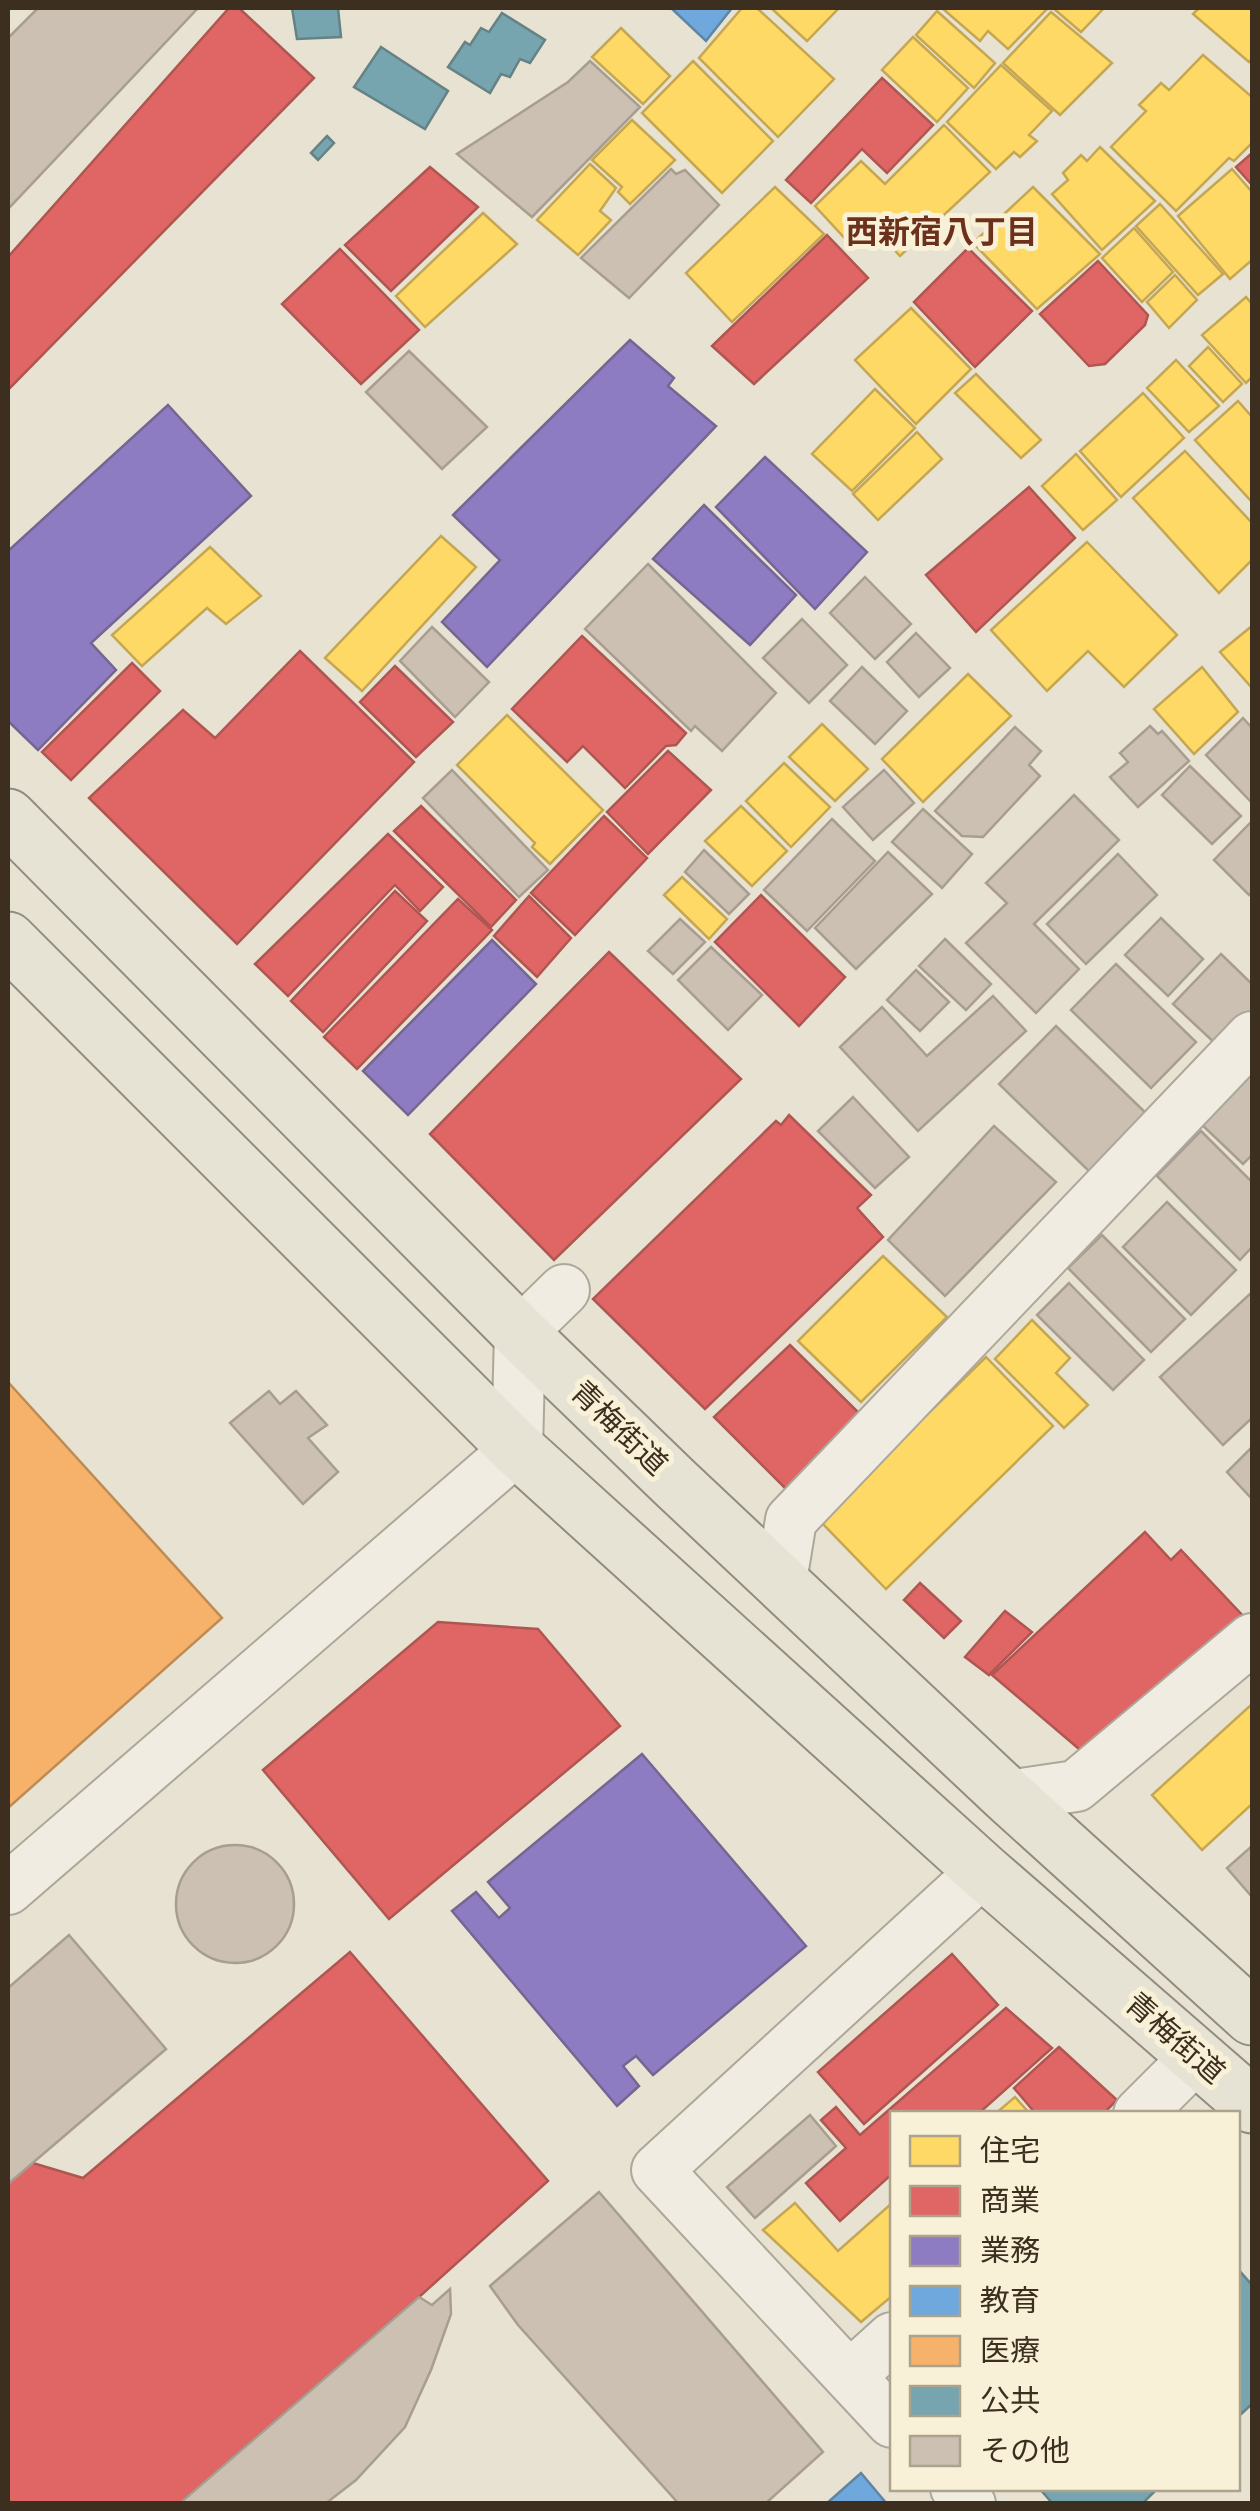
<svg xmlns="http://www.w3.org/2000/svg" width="1260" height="2511" viewBox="0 0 1260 2511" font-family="'IBM Plex Serif','Noto Sans JP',serif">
<rect width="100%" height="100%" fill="#e7e2d1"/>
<g fill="#ffd966" stroke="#c5a651" stroke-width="2.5">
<path d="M 742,8 L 757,8 L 834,79 L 778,137 L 699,58 Z"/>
<path d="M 771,8 L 839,8 L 807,41 Z"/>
<path d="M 942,8 L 1043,8 L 1046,10 L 1008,49 L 988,31 L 980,41 Z"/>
<path d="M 1053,8 L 1104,8 L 1081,32 Z"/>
<path d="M 1199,8 L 1252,8 L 1252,59 L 1249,62 L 1193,14 Z"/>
<path d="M 937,11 L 995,63 L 974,88 L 916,35 Z"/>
<path d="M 1051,12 L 1112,63 L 1060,115 L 1003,63 Z"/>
<path d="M 621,28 L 670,76 L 643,104 L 592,57 Z"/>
<path d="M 913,37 L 968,88 L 937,122 L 882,70 Z"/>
<path d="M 1203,55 L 1252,97 L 1252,143 L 1234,161 L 1229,158 L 1176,211 L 1111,147 L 1146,111 L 1139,105 L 1161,83 L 1169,90 Z"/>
<path d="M 693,61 L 773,141 L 722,193 L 642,113 Z"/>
<path d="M 1001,65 L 1052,111 L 1029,135 L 1037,141 L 1020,157 L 1014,152 L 996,169 L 947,122 Z"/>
<path d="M 632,120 L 675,160 L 630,204 L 618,192 L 622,187 L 592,160 Z"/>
<path d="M 944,125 L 990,172 L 900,256 L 872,226 L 851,245 L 815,206 L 861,161 L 885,184 Z"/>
<path d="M 1100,147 L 1155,201 L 1102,250 L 1052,194 L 1068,180 L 1063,173 L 1081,155 L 1087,161 Z"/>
<path d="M 590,164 L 616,188 L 600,211 L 611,220 L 578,255 L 537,220 Z"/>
<path d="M 1232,169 L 1252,192 L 1252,260 L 1230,279 L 1178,216 Z"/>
<path d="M 775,187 L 824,234 L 732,322 L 686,273 Z"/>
<path d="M 1033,187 L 1100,254 L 1037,309 L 973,243 Z"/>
<path d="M 1160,204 L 1223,274 L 1198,295 L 1136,226 Z"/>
<path d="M 483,213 L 517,244 L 425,327 L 396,296 Z"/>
<path d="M 1134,228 L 1173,272 L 1142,302 L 1102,258 Z"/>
<path d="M 1175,275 L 1197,300 L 1169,328 L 1147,302 Z"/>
<path d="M 1246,297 L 1252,304 L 1252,377 L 1246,383 L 1202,335 Z"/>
<path d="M 911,308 L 971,369 L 916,424 L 855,360 Z"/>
<path d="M 1208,347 L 1242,384 L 1223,402 L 1189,366 Z"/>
<path d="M 1176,360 L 1219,406 L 1189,432 L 1147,388 Z"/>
<path d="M 976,374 L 1041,440 L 1021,458 L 955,393 Z"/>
<path d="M 875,389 L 915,428 L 852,491 L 812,454 Z"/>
<path d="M 1143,393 L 1184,438 L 1121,497 L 1080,451 Z"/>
<path d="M 1238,401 L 1252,417 L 1252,502 L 1195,440 Z"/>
<path d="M 917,432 L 942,459 L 878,520 L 853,494 Z"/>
<path d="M 1185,451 L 1252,523 L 1252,560 L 1219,593 L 1133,498 Z"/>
<path d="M 1076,454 L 1117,500 L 1083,530 L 1042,486 Z"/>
<path d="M 441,536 L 476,567 L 362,691 L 325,658 Z"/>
<path d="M 1087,542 L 1177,635 L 1124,687 L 1088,651 L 1047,691 L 991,630 Z"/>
<path d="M 210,547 L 261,596 L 226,624 L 207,608 L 142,666 L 112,635 Z"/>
<path d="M 1252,626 L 1252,688 L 1220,652 Z"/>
<path d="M 1202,667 L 1238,712 L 1194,754 L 1154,709 Z"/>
<path d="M 968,674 L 1011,716 L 923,802 L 882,759 Z"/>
<path d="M 507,715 L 603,810 L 550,864 L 532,847 L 535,843 L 457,765 Z"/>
<path d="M 822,724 L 868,769 L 835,801 L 789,757 Z"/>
<path d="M 784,763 L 830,807 L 791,847 L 746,801 Z"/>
<path d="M 741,806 L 787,851 L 752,886 L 705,841 Z"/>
<path d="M 682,877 L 727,919 L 709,939 L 664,895 Z"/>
<path d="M 883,1256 L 947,1317 L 861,1402 L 798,1341 Z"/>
<path d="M 1032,1320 L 1070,1358 L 1056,1373 L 1088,1405 L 1064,1428 L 995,1359 Z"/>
<path d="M 986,1357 L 1053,1426 L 886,1589 L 819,1520 Z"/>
<path d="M 1252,1704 L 1252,1804 L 1202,1850 L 1152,1795 Z"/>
<path d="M 1015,2097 L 1030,2114 L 995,2114 Z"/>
<path d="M 795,2203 L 838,2251 L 892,2203 L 892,2296 L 861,2322 L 763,2230 Z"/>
</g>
<g fill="#e06666" stroke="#af5651" stroke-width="2.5">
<path d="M 229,8 L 239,8 L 314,78 L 8,390 L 8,257 Z"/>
<path d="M 882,78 L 933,125 L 887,173 L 862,149 L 811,203 L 786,180 Z"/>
<path d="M 1252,153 L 1252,185 L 1236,167 Z"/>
<path d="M 430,167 L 478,207 L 391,291 L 345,245 Z"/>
<path d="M 827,235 L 868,278 L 754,384 L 712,346 Z"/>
<path d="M 968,248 L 1032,311 L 975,367 L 914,302 Z"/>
<path d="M 340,249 L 419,330 L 361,384 L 282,304 Z"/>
<path d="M 1098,261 L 1148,315 L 1145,325 L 1105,364 L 1089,366 L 1040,314 Z"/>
<path d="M 1029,487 L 1075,538 L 976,632 L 926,575 Z"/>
<path d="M 582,636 L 686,733 L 676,745 L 666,746 L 625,788 L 583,746 L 567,762 L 512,709 Z"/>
<path d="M 300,651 L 414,762 L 237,944 L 89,798 L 183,710 L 215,738 Z"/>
<path d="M 132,663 L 160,691 L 71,780 L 42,752 Z"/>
<path d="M 395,666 L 453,722 L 416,757 L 360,702 Z"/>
<path d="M 668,751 L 711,790 L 648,854 L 607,812 Z"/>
<path d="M 421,806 L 516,900 L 491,927 L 394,831 Z"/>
<path d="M 604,816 L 647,858 L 575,935 L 531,893 Z"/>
<path d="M 388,834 L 443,887 L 420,911 L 395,885 L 288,996 L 255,964 Z"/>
<path d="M 395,891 L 427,921 L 323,1032 L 291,1001 Z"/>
<path d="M 761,895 L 845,977 L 799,1026 L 715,942 Z"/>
<path d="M 529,896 L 571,938 L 537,977 L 494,936 Z"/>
<path d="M 458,899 L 492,930 L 357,1069 L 324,1037 Z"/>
<path d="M 609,952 L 741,1079 L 554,1260 L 430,1134 Z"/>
<path d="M 789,1115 L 871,1195 L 857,1208 L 883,1237 L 705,1409 L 593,1299 L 776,1121 L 781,1125 Z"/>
<path d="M 790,1345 L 865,1419 L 791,1494 L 714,1417 Z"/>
<path d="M 1145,1532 L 1171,1560 L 1181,1550 L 1244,1617 L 1092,1760 L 992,1675 Z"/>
<path d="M 920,1583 L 961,1621 L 944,1638 L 904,1600 Z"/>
<path d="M 1005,1611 L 1032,1632 L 989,1675 L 965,1657 Z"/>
<path d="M 438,1622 L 538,1629 L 620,1726 L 389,1919 L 263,1770 Z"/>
<path d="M 350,1952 L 548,2181 L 419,2297 L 179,2504 L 8,2504 L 8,2166 L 33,2163 L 83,2178 Z"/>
<path d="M 952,1954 L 998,2005 L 864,2124 L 818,2072 Z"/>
<path d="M 1006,2008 L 1052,2048 L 978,2114 L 892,2114 L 892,2174 L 840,2221 L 806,2183 L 846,2148 L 821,2120 L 836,2107 L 860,2135 Z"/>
<path d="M 1059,2047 L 1117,2100 L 1103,2114 L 1036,2114 L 1014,2088 Z"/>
</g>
<g fill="#8e7cc3" stroke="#766592" stroke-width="2.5">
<path d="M 630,340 L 674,378 L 668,386 L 716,426 L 487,667 L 442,622 L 500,560 L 453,515 Z"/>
<path d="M 168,405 L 251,496 L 91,643 L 116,670 L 38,750 L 8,721 L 8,551 Z"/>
<path d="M 765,457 L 867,552 L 815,609 L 716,507 Z"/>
<path d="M 704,505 L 796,595 L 750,645 L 653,559 Z"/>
<path d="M 492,940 L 536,984 L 408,1115 L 363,1071 Z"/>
<path d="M 642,1754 L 806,1946 L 653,2075 L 636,2056 L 623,2066 L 639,2086 L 617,2106 L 452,1911 L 476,1892 L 499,1918 L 510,1908 L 488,1882 Z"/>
</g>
<g fill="#6fa8dc" stroke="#6084a3" stroke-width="2.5">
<path d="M 671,8 L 732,8 L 706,41 Z"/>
<path d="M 861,2473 L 887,2504 L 826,2504 Z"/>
</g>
<path fill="#f6b26b" stroke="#be8b54" stroke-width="2.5" d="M 8,1382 L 222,1618 L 8,1808 Z"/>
<g fill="#76a5af" stroke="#658284" stroke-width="2.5">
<path d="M 292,8 L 338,8 L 341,37 L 297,39 Z"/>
<path d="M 502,13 L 545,40 L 530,63 L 520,59 L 510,77 L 501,74 L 490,93 L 448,67 L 465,42 L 470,45 L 481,28 L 489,32 Z"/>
<path d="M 381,47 L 448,91 L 425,129 L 354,87 Z"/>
<path d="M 327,136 L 334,143 L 318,160 L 311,153 Z"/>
<path d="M 1238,2269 L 1252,2285 L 1252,2404 L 1238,2417 Z"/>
<path d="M 1039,2488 L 1158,2488 L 1142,2504 L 1053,2504 Z"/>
</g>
<g fill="#cbc0b1" stroke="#a89d8f" stroke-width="2.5">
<path d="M 38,8 L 198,8 L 8,209 L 8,38 Z"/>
<path d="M 590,61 L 640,107 L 532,217 L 457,154 L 568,82 Z"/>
<path d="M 671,169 L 676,174 L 685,170 L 719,205 L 629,298 L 581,258 Z"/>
<path d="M 409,351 L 487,427 L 442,469 L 366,392 Z"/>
<path d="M 648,564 L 776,693 L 722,751 L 695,726 L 691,731 L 585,629 Z"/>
<path d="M 865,577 L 911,624 L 875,659 L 830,613 Z"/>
<path d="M 802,619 L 847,665 L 809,703 L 763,658 Z"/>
<path d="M 432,627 L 489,682 L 455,717 L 400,661 Z"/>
<path d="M 916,633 L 950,668 L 919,697 L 887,662 Z"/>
<path d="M 862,667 L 907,711 L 875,744 L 830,701 Z"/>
<path d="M 1243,718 L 1252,728 L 1252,803 L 1206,755 Z"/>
<path d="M 1150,726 L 1158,734 L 1162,731 L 1189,761 L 1138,807 L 1110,777 L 1128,762 L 1120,753 Z"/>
<path d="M 1015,727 L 1041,751 L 1029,765 L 1040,776 L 983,837 L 962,836 L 935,811 Z"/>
<path d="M 1190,766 L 1241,816 L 1212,844 L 1162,795 Z"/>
<path d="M 452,770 L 548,870 L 519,897 L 423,798 Z"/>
<path d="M 884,770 L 914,803 L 873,840 L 843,807 Z"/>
<path d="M 1074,795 L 1119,840 L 1034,924 L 1079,969 L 1036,1013 L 966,943 L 1007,903 L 986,883 Z"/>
<path d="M 923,809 L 972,854 L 942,888 L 892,842 Z"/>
<path d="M 832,819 L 875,861 L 807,931 L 764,890 Z"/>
<path d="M 1252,821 L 1252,892 L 1249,895 L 1214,860 Z"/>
<path d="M 704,850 L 749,894 L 729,914 L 685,872 Z"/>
<path d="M 888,852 L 932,894 L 856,969 L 815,928 Z"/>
<path d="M 1118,854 L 1157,895 L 1086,964 L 1047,924 Z"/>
<path d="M 1161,918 L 1203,959 L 1168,996 L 1125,955 Z"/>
<path d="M 680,919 L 705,942 L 673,974 L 648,951 Z"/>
<path d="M 945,939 L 991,984 L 966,1010 L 919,966 Z"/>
<path d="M 711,947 L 762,995 L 728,1030 L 678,980 Z"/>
<path d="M 1221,954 L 1252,984 L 1252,1013 L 1219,1047 L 1173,1004 Z"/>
<path d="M 1116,964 L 1196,1042 L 1151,1088 L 1071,1010 Z"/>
<path d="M 916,970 L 949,1002 L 920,1031 L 887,1000 Z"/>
<path d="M 993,996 L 1026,1031 L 918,1131 L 840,1047 L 882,1007 L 927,1056 Z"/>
<path d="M 1056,1026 L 1150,1117 L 1093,1175 L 999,1084 Z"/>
<path d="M 1252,1065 L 1252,1155 L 1243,1164 L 1198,1121 Z"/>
<path d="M 853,1097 L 909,1157 L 875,1188 L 818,1131 Z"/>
<path d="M 994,1126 L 1056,1182 L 945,1296 L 888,1240 Z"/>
<path d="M 1201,1131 L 1252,1182 L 1252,1247 L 1240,1260 L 1157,1176 Z"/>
<path d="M 1167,1202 L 1236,1270 L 1191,1315 L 1123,1247 Z"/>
<path d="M 1102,1235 L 1185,1319 L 1151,1352 L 1068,1268 Z"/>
<path d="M 1069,1283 L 1144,1360 L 1113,1390 L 1037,1315 Z"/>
<path d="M 1252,1292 L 1252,1418 L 1223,1445 L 1160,1377 Z"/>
<path d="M 269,1391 L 280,1404 L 296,1391 L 327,1425 L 308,1438 L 338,1472 L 303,1504 L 230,1423 Z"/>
<path d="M 1252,1447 L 1252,1499 L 1227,1472 Z"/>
<circle cx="235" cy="1904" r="59"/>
<path d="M 1252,1846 L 1252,1897 L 1227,1868 Z"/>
<path d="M 69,1935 L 166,2049 L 8,2184 L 8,1988 Z"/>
<path d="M 810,2115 L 836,2146 L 755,2218 L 727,2187 Z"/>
<path d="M 599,2192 L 823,2452 L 765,2504 L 679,2504 L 518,2325 L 490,2286 Z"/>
<path d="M 450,2289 L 451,2314 L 431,2370 L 405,2427 L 356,2480 L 325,2504 L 179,2504 L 419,2297 L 432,2305 Z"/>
</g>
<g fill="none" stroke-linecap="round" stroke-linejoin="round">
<g stroke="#ada799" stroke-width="54">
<g id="minor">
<path d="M 781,1581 L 791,1520 L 1252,1037"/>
<path d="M 1008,1796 L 1076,1786 L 1252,1639"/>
<path d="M 8,1889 L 517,1449 L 520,1333 L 564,1290"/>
<path d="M 1139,2114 L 1196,2057"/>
<path d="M 850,2376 L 892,2338"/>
<path d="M 892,2422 L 657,2170 L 983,1871"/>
<path d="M 956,2488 L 970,2504"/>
</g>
</g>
<g stroke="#928c80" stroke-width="59">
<g id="primary">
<path d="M 8,817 L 520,1333 L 674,1482 L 1008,1796 L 1252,2017"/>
<path d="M 8,940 L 517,1449 L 983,1871 L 1252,2105"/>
</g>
</g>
<use href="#minor" stroke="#f0ece2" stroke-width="50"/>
<use href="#primary" stroke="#e7e3d4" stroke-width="55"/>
</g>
<g text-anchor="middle" stroke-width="10" stroke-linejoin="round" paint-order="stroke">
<g font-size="30" fill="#3d2f1f" stroke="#f8f0d7">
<text transform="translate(619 1428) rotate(44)" y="10">青梅街道</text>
<text transform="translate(1175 2038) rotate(41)" y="10">青梅街道</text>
</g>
<g font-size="32" font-weight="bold" fill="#6c311c" stroke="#f8f0d7">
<text x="942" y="243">西新宿八丁目</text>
</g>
</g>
<rect width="1260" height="2511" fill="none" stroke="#3d2f1f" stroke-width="20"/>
<rect x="890" y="2111" width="350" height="380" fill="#f8f0d7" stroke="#ada38d" stroke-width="2.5"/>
<rect x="910" y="2136" width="50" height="30" fill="#ffd966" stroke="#ada38d" stroke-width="2.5"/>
<text x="980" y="2161" font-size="30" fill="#3d2f1f">住宅</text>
<rect x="910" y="2186" width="50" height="30" fill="#e06666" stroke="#ada38d" stroke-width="2.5"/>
<text x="980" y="2211" font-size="30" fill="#3d2f1f">商業</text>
<rect x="910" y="2236" width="50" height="30" fill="#8e7cc3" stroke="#ada38d" stroke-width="2.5"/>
<text x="980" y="2261" font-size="30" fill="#3d2f1f">業務</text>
<rect x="910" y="2286" width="50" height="30" fill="#6fa8dc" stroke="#ada38d" stroke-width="2.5"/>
<text x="980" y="2311" font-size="30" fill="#3d2f1f">教育</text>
<rect x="910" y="2336" width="50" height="30" fill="#f6b26b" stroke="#ada38d" stroke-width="2.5"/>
<text x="980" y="2361" font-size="30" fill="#3d2f1f">医療</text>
<rect x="910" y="2386" width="50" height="30" fill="#76a5af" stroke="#ada38d" stroke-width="2.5"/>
<text x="980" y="2411" font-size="30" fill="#3d2f1f">公共</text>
<rect x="910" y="2436" width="50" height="30" fill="#cbc0b1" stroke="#ada38d" stroke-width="2.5"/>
<text x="980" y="2461" font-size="30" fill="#3d2f1f">その他</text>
</svg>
